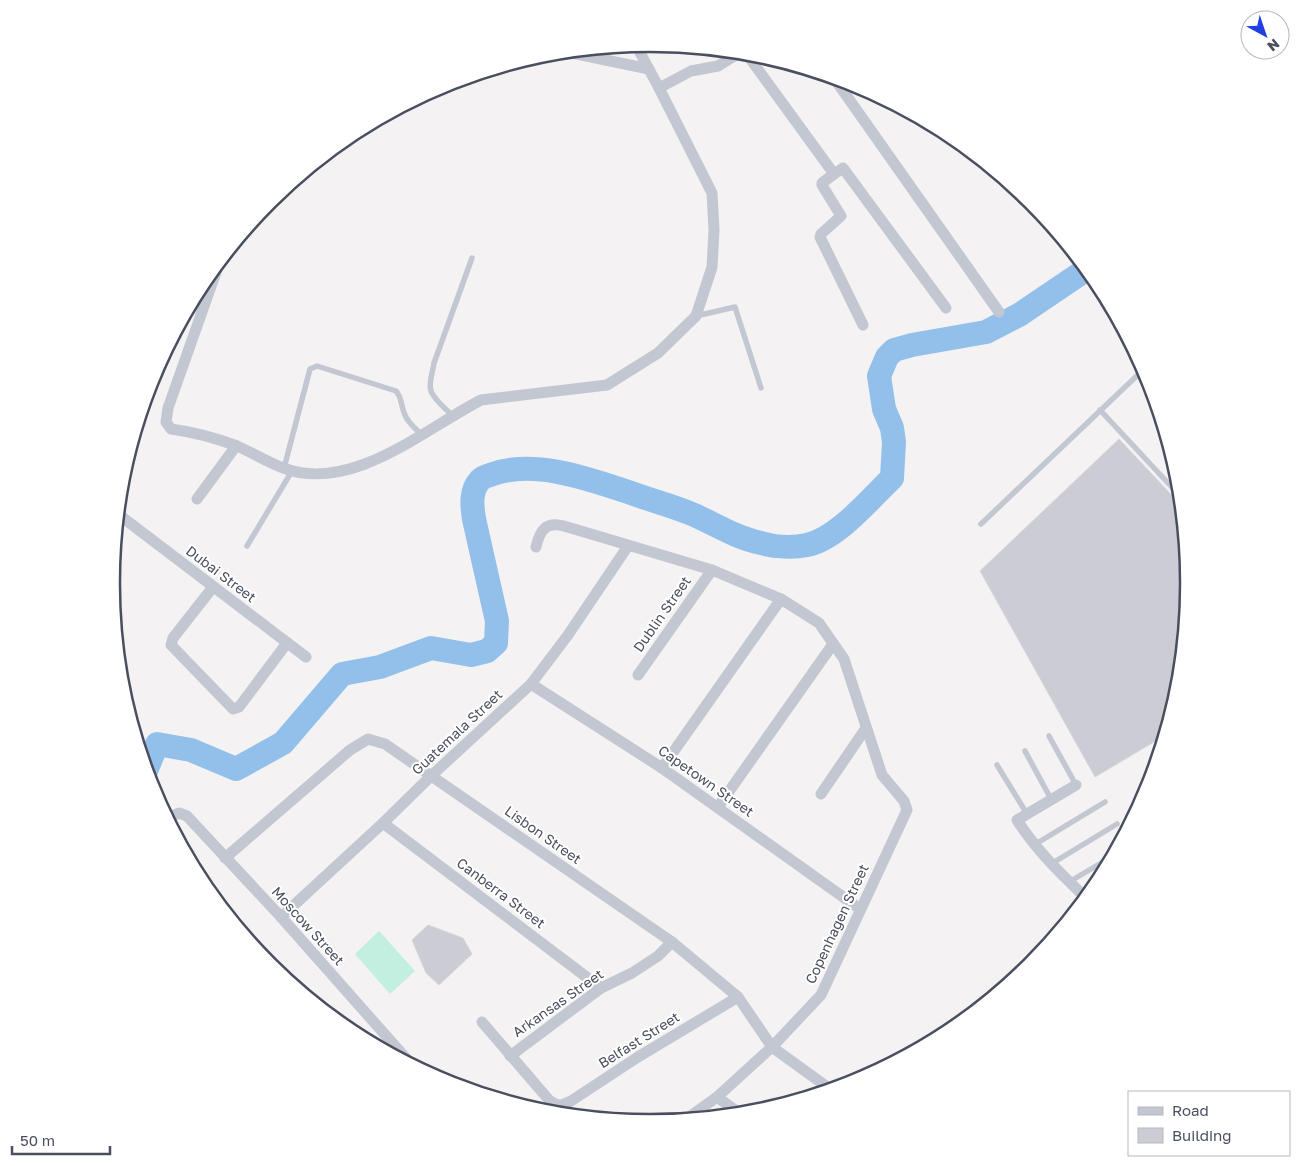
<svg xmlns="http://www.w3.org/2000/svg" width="1300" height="1166" viewBox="0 0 1300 1166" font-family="'Golos Text',sans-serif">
<rect width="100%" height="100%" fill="#f4f2f2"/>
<path fill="#c3efe0" d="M 379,931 L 415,971 L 390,994 L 355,954 Z"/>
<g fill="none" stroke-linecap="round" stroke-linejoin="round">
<path stroke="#92c0ea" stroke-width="24" d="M 146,771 L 157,744 L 191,750 L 236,769 L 283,743 L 342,674 L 380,667 L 431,648 L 471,655 L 487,651 L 496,643 L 497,621 L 474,519 C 472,506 470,491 480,480 C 483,477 487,476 490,475 C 534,458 592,480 634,494 C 653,501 673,506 692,514 C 715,524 736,538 761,543 C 775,547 793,548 807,545 C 837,539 870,499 892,478 L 894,442 L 892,428 L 884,409 L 879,376 L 887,357 L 894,350 L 912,345 L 986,332 L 1019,315 L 1087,269"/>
</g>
<g fill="#cccdd4" stroke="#d6d6dd">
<path d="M 1119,439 L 1182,506 L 1189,583 L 1179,688 L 1164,736 L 1095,777 L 980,571 Z"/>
<path d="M 428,925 L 463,938 L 472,954 L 439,985 L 426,973 L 412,940 Z"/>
</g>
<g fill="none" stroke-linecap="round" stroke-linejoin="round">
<g stroke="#c3c7d2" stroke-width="5.5">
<path d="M 696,316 L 735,307 L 761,388"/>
<path d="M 1100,410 L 1181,497"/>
<path d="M 453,416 C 446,409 435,401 431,391 C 428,384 433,371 434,363 L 472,258"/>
<path d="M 284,468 L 310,369 L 317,366 L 396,391 C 402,397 401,407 405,415 C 408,423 416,429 422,435"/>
<path d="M 981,524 L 1144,369"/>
<path d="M 247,546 L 292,471"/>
<path d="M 1049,736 L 1076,785"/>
<path d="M 1025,751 L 1051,799"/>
<path d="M 997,765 L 1027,814"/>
<path d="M 1034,845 L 1105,802"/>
<path d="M 1051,864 L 1117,824"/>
<path d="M 1069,882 L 1113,856"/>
</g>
<g stroke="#c3c7d2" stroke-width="11">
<path d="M 567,52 L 649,69"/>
<path d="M 746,53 L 834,174 L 843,168 L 946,308"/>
<path d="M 834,78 L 999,312"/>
<path d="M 659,88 L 691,71 L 718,66 L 739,53"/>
<path d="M 834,174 L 822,183 L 822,185 L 841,216 L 821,234 L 820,237 L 863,325"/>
<path d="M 220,261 L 168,408 L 166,422 L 171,429 C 193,432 216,438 237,446 C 253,453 269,463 286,469 C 353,492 425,429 481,400 L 607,385 L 658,353 L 696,316 L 712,267 L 714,230 L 712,193 L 659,88 L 636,45"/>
<path d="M 197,499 L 236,446"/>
<path d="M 118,514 L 306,657"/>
<path d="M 536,547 C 540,530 546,521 564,526 L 712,570 L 781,599 L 819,623 L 844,659 L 882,775 L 904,801 L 907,810 L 821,995 L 772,1047 L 717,1097 L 688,1118"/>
<path d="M 213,587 L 173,638 L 171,645 L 233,709 L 239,707 L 287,643"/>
<path d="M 638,675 L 712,570"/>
<path d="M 531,684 L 662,768 L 860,909"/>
<path d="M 662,768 L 781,599"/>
<path d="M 1076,785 L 1017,820 C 1036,850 1061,874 1086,898"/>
<path d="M 821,794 L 866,728"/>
<path d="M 718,807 L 833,644"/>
<path d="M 167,818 L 179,813 L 187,816 L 281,917 L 411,1064"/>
<path d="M 383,823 L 601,988"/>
<path d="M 225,858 L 350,750 L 368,739 L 385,744 L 672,942 L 738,997 L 772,1047 L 830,1089"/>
<path d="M 281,917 L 383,823 L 431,776 L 531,684 L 568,635 L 628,546"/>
<path d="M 482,1022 L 549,1100 C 559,1107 561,1106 571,1101 L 638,1057 L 738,997"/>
<path d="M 510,1056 L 601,988 L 632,973 L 658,956 L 672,942"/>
<path d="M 717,1097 L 739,1113"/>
</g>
</g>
<g text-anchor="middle" stroke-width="4" stroke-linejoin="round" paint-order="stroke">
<g font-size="14" fill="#4a4f5f" stroke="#fff">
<text transform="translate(221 574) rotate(37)" y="5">Dubai Street</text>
<text transform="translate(662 614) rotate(-55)" y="5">Dublin Street</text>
<text transform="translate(457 732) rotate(-43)" y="5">Guatemala Street</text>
<text transform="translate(706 781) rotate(35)" y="5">Capetown Street</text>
<text transform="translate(543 835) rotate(35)" y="5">Lisbon Street</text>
<text transform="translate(501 893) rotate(37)" y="5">Canberra Street</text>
<text transform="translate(837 924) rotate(-65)" y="5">Copenhagen Street</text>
<text transform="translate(308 926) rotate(48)" y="5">Moscow Street</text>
<text transform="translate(558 1003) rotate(-35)" y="5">Arkansas Street</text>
<text transform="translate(639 1040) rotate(-32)" y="5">Belfast Street</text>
</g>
</g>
<path d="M0 0H1300V1166H0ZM650 52H650A530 530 0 0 1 1180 582V584A530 530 0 0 1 650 1114H650A530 530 0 0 1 120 584V582A530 530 0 0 1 650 52Z" fill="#fff" fill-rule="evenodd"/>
<path fill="none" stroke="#4a4f5f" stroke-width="2.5" d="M650 52H650A530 530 0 0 1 1180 582V584A530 530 0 0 1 650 1114H650A530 530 0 0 1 120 584V582A530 530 0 0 1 650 52Z"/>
<rect x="1128" y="1091" width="162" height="65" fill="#ffffff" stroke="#b7b9bf"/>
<rect x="1138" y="1107" width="25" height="8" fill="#c3c7d2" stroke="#b7b9bf"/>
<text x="1172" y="1116" font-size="15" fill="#4a4f5f">Road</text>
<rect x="1138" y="1128" width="25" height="15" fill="#cccdd4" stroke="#b7b9bf"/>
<text x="1172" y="1141" font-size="15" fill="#4a4f5f">Building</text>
<g transform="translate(1265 35) rotate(140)"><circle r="24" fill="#ffffff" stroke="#b7b9bf"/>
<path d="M0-4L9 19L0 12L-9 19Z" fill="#2041df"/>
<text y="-8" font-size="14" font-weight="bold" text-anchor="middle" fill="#4a4f5f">N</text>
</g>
<path d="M12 1146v8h98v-8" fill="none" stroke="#4a4f5f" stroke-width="2.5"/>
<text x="20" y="1146" font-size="15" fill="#4a4f5f" stroke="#ffffff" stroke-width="4" paint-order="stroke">50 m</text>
</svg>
